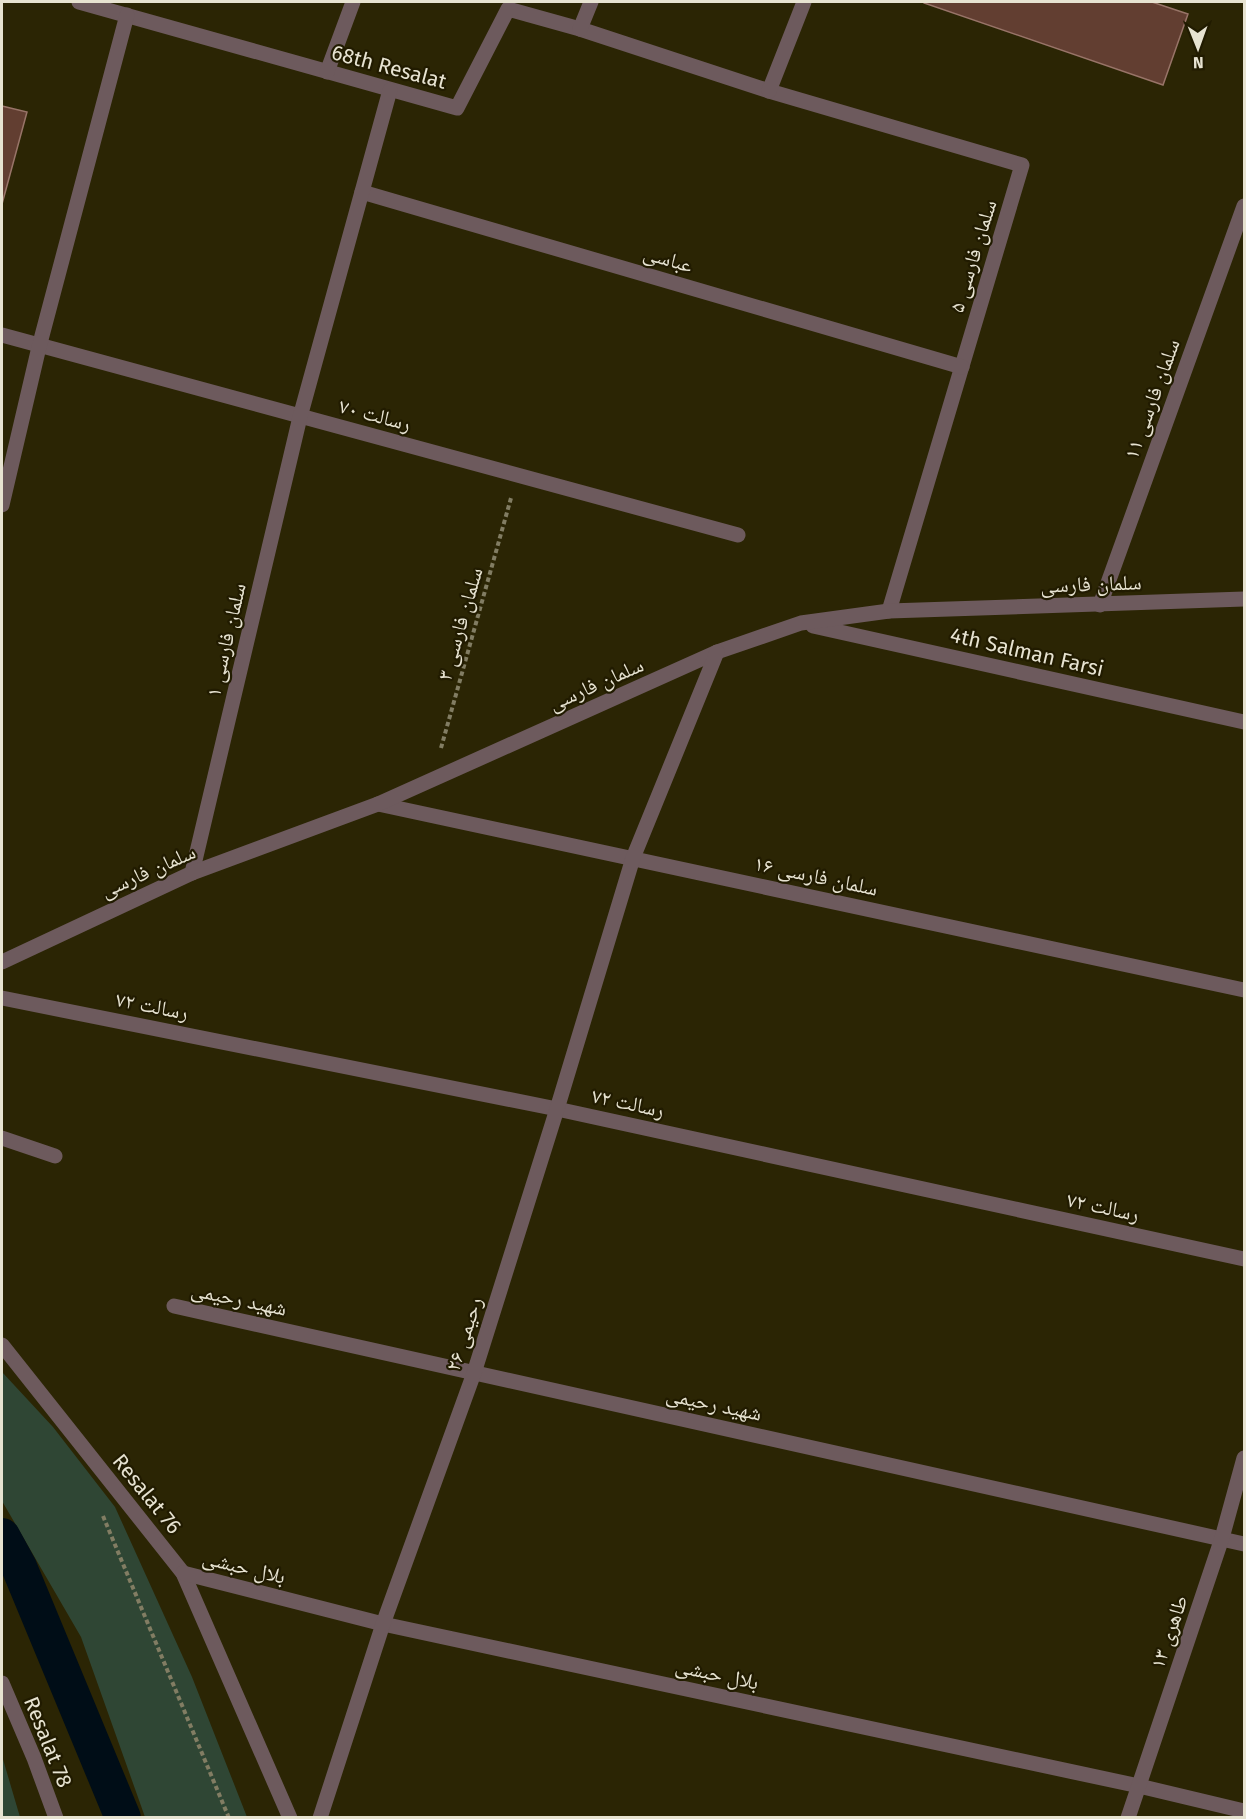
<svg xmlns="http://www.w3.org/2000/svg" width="1246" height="1819" viewBox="0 0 1246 1819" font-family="'Fira Sans','Noto Naskh Arabic',sans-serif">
<rect width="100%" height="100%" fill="#2b2504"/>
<g fill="#2f4634">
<path d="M 2,1372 L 53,1427 L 115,1507 L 192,1677 L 247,1817 L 145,1817 L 81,1637 L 2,1501 Z"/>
<path d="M 2,1756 L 20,1817 L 2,1817 Z"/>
</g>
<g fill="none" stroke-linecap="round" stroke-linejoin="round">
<path stroke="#000d17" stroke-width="36" d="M 2,1536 L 19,1567 L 123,1818"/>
</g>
<g fill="#623e31" stroke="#987468" stroke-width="1.5">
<path d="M 924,2 L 1152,2 L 1188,14 L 1163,85 L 924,3 Z"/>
<path d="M 2,106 L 27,112 L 2,204 Z"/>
</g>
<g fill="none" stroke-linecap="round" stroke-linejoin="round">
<g stroke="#827d63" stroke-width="4" stroke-dasharray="4.5 3" stroke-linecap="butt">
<path d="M 441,748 L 511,498"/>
<path d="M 103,1516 L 229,1818"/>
</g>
<g stroke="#6d5a5d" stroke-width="15">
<path d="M 79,2 L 457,108 L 508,9 L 580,29 L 769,91 L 1022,165 L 889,611"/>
<path d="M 580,29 L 591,2"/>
<path d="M 327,72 L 353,2"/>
<path d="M 769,91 L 804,2"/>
<path d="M 362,192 L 962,367"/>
<path d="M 2,335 L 738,535"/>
<path d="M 2,505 L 39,347 L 127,15"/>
<path d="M 1100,605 L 1244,206"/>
<path d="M 813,626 L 1244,722"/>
<path d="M 378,804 L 1244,990"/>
<path d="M 192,873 L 300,417 L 390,90"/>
<path d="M 2,962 L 192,873 L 378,804 L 717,652 L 801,623 L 889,611 L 1244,599"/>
<path d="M 2,998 L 557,1109 L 1244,1259"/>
<path d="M 2,1138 L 55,1156"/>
<path d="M 174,1306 L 1244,1544"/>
<path d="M 2,1345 L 183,1573 L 290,1818"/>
<path d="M 183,1573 L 383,1624 L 1139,1786 L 1244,1811"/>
<path d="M 2,1683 L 34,1758 L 56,1818"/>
<path d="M 320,1818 L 383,1624 L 474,1373 L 557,1109 L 633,858 L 717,652"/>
<path d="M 1128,1818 L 1222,1538 L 1244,1458"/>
</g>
</g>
<g text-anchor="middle" stroke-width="4.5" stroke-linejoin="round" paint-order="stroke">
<g font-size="21" fill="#e7e3d1" stroke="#211b00">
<text transform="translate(389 67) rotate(15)" y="7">68th Resalat</text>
<text transform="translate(973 256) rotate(-73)" y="7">سلمان فارسی ۵</text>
<text transform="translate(668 259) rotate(16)" y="7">عباسی</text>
<text transform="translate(1152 399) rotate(-70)" y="7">سلمان فارسی ۱۱</text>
<text transform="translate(375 415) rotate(15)" y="7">رسالت ۷۰</text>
<text transform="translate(1091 584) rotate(-2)" y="7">سلمان فارسی</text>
<text transform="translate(460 624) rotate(-74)" y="7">سلمان فارسی ۳</text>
<text transform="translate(226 640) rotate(-77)" y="7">سلمان فارسی ۱</text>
<text transform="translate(1027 652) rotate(13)" y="7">4th Salman Farsi</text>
<text transform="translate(596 684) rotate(-24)" y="7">سلمان فارسی</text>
<text transform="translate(148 871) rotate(-24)" y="7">سلمان فارسی</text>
<text transform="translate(816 876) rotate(12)" y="7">سلمان فارسی ۱۶</text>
<text transform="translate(152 1006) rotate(11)" y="7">رسالت ۷۲</text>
<text transform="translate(628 1103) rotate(12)" y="7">رسالت ۷۲</text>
<text transform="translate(1103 1207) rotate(12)" y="7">رسالت ۷۲</text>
<text transform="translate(239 1299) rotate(12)" y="7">شهید رحیمی</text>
<text transform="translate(464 1334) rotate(-72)" y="7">رحیمی ۲۶</text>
<text transform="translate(714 1404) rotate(12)" y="7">شهید رحیمی</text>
<text transform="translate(147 1494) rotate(51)" y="7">Resalat 76</text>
<text transform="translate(244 1567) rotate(14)" y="7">بلال حبشی</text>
<text transform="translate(1169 1632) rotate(-71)" y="7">طاهری ۱۳</text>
<text transform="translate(717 1674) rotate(12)" y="7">بلال حبشی</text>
<text transform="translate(48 1742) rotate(68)" y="7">Resalat 78</text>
</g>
</g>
<rect width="1246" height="1819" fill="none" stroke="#e7e3d1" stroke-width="6"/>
<g transform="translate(1198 48) rotate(179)" stroke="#211b00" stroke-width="4.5" paint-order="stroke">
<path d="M0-4.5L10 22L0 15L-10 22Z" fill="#e7e3d1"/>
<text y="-9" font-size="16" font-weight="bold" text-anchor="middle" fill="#e7e3d1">N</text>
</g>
</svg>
